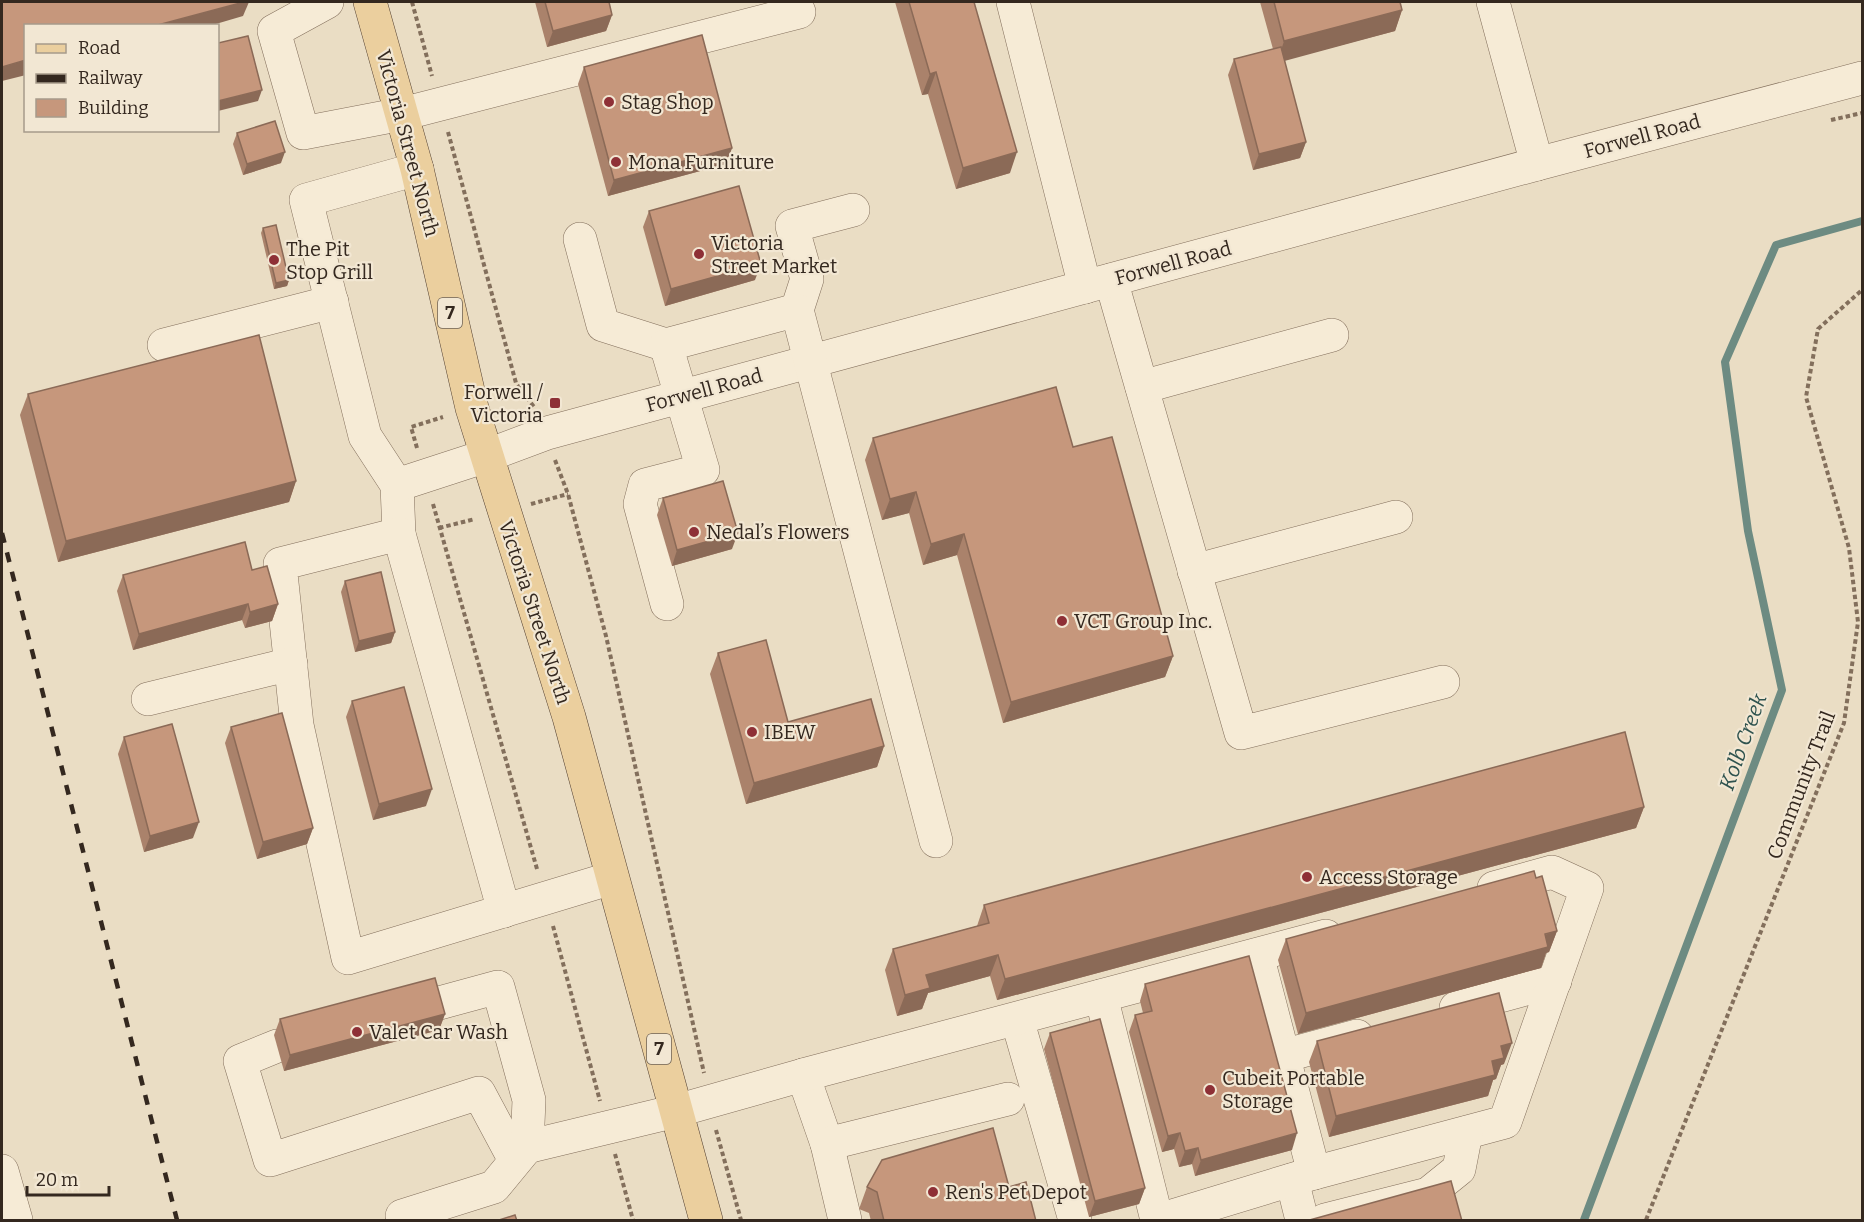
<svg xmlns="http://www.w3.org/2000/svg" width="1864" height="1222" viewBox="0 0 1864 1222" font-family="Bitter,serif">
<rect width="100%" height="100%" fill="#eaddc4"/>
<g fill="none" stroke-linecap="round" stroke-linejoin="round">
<path stroke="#6d8b82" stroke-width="8" d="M 1584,1220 L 1782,690 L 1748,531 L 1725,362 L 1776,245 L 1862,221"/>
<g stroke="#836f5c" stroke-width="34">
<g id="minor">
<path d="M 327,2 L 274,31 L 303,133 L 402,114 L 799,12"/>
<path d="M 1013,2 L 1085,287"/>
<path d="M 1493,2 L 1537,164"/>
<path d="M 417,169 L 306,200 L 365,436 L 397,485 L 399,534 L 504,911"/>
<path d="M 580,239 L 603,325 L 666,345"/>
<path d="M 1111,280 L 1241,733 L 1443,682"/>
<path d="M 797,310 L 807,279 L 792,226 L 853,210"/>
<path d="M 164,345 L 332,302"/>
<path d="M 1142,387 L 1332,335"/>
<path d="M 397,485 L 486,456 L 547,433 L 1537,164 L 1862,78"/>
<path d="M 399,534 L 280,564 L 297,725 L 348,958 L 612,878"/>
<path d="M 1194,571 L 1396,517"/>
<path d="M 667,604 L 640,504 L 645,485 L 703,470 L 666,345 L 797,310 L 936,841"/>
<path d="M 148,699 L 291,664"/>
<path d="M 1257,955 L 1314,1173"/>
<path d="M 1101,996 L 1157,1220"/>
<path d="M 1456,1008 L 1555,981"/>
<path d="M 1017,1019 L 1075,1220"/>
<path d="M 277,1046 L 240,1061 L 270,1160 L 479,1093 L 510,1151 L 676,1111 L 803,1075 L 827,1144 L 845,1220"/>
<path d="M 1283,1056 L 1357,1036"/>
<path d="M 803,1075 L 1326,936"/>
<path d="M 827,1144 L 1008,1099"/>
<path d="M 2,1171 L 16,1220"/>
<path d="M 1292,1180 L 1302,1220"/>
<path d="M 402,1216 L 494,1187 L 527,1147 L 529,1100 L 498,987 L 432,1005"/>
<path d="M 1159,1220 L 1314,1173 L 1505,1122 L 1587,888 L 1552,872 L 1494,888"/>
<path d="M 1325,1220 L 1428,1194 L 1459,1169 L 1466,1133"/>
</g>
</g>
<g stroke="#513e30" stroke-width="34">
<path id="major" d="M 370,2 L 417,169 L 472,408 L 569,717 L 706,1220"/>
</g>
<g stroke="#836f5c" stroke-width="4" stroke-dasharray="4.5 3" stroke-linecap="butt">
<path d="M 412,2 L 432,76"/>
<path d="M 1831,120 L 1862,113"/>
<path d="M 448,132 L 516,383 L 534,407"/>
<path d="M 499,399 L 521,391"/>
<path d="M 417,448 L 411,427 L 443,417"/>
<path d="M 555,460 L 568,494 L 606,636 L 704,1073"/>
<path d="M 433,504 L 537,869"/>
<path d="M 531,504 L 568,494"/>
<path d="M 439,528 L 475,519"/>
<path d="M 553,926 L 600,1101"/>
<path d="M 716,1130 L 741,1220"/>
<path d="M 615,1154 L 633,1220"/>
<path d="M 1646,1220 L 1844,723 L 1858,622 L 1849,548 L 1806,397 L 1818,329 L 1862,290"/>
</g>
<use href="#minor" stroke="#f6ebd6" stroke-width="33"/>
<use href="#major" stroke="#ebcf9e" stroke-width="33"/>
<path stroke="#34281f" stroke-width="4.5" stroke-dasharray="10 10" stroke-linecap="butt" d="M 2,533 L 177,1220"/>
</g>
<g fill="#aa826b">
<path d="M 535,2 L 609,2 L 612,15 L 606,31 L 547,47 Z"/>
<path d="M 895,2 L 974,2 L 1010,173 L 956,189 L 928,94 L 922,95 Z"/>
<path d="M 1260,2 L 1400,2 L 1402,10 L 1395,31 L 1284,60 L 1306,142 L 1300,158 L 1253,170 L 1228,75 L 1234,59 L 1273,49 Z"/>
<path d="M 584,67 L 732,148 L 726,164 L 608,196 L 578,84 Z"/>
<path d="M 237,133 L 281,163 L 243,175 L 233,144 Z"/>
<path d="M 649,211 L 755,280 L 665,306 L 643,227 Z"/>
<path d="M 263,228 L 289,280 L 287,286 L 274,289 L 261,233 Z"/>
<path d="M 28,394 L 296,481 L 289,502 L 58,562 L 20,415 Z"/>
<path d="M 873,438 L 1073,447 L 1173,656 L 1165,677 L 1003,723 L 957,555 L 923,565 L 909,513 L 882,520 L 865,460 Z"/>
<path d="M 663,498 L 732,549 L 672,566 L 657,515 Z"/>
<path d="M 252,570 L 278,604 L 272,621 L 245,628 L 242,620 L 133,650 L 117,591 L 123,575 Z"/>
<path d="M 345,581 L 395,632 L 391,643 L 355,652 L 341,592 Z"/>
<path d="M 718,653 L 788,722 L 884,746 L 877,767 L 746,804 L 710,674 Z"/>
<path d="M 352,701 L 426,806 L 373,820 L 346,717 Z"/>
<path d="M 231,727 L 313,828 L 307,844 L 257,859 L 225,743 Z"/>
<path d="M 124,737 L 193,838 L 144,852 L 118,754 Z"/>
<path d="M 1644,807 L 1636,828 L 997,1000 L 990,976 L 928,993 L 922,1009 L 897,1016 L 885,970 L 893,949 L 977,926 L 984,905 Z"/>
<path d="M 1557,931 L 1549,952 L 1546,953 L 1541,968 L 1298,1034 L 1278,960 L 1286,939 Z"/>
<path d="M 1145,984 L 1292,1150 L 1195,1176 L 1192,1164 L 1179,1167 L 1174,1149 L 1162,1152 L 1129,1032 L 1135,1015 L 1143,1013 L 1140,1001 Z"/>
<path d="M 445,1014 L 439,1030 L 284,1071 L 274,1035 L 280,1019 Z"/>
<path d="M 1050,1033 L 1145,1188 L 1139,1204 L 1089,1217 L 1044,1049 Z"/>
<path d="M 1317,1041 L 1504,1064 L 1501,1065 L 1496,1079 L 1493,1080 L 1488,1096 L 1329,1137 L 1309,1062 Z"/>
<path d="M 867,1187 L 1036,1221 L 871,1221 L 869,1213 L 859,1209 Z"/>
</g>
<g fill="#8b6a57">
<path d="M 244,2 L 249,2 L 243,16 L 209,26 L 154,26 Z"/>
<path d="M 1402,10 L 1395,31 L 1277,63 L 1284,41 Z"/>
<path d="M 612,15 L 606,31 L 547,47 L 553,31 Z"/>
<path d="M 26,60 L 26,75 L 2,81 L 2,67 Z"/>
<path d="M 936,72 L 928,94 L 922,95 L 930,74 Z"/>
<path d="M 262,90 L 258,101 L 218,111 L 218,101 Z"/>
<path d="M 1306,142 L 1300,158 L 1253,170 L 1259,154 Z"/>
<path d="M 732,148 L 726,164 L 608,196 L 614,180 Z"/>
<path d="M 285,152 L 281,163 L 243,175 L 247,164 Z"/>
<path d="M 1017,152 L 1010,173 L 956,189 L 963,168 Z"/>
<path d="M 761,264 L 755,280 L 665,306 L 671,289 Z"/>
<path d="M 289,280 L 287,286 L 274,289 L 276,283 Z"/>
<path d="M 296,481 L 289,502 L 58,562 L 66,541 Z"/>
<path d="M 916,492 L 909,513 L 882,520 L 890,499 Z"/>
<path d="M 738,533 L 732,549 L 672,566 L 677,550 Z"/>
<path d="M 964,534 L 957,555 L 923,565 L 931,544 Z"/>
<path d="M 248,604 L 242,620 L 133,650 L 139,634 Z"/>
<path d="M 278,604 L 272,621 L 245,628 L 250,612 Z"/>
<path d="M 395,632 L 391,643 L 355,652 L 359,641 Z"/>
<path d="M 1173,656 L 1165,677 L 1003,723 L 1011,702 Z"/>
<path d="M 884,746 L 877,767 L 746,804 L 754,783 Z"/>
<path d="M 432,789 L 426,806 L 373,820 L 379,804 Z"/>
<path d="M 1644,807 L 1636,828 L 997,1000 L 1005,979 Z"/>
<path d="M 199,822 L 193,838 L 144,852 L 150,836 Z"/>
<path d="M 313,828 L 307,844 L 257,859 L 263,842 Z"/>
<path d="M 1557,931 L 1549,952 L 1546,953 L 1541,968 L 1298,1034 L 1306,1013 Z"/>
<path d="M 998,955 L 990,976 L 928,993 L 922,1009 L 897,1016 L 905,995 L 926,975 Z"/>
<path d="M 445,1014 L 439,1030 L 284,1071 L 290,1055 Z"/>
<path d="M 1512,1043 L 1504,1064 L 1501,1065 L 1496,1079 L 1493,1080 L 1488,1096 L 1329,1137 L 1336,1116 L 1492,1061 L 1501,1046 Z"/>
<path d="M 1180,1133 L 1174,1149 L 1162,1152 L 1168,1136 Z"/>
<path d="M 1297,1133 L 1292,1150 L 1195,1176 L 1201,1160 Z"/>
<path d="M 1198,1148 L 1192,1164 L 1179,1167 L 1185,1151 Z"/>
<path d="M 1145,1188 L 1139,1204 L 1089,1217 L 1095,1201 Z"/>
</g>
<g fill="#c6977c" stroke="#8b6a57" stroke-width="1.5">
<path d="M 2,2 L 244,2 L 154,26 L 26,26 L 26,60 L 2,67 Z"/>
<path d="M 545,2 L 609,2 L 612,15 L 553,31 Z"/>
<path d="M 909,2 L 974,2 L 1017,152 L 963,168 L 936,72 L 930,74 Z"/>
<path d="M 1274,2 L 1400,2 L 1402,10 L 1284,41 Z"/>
<path d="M 702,35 L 732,148 L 614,180 L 584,67 Z"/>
<path d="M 248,36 L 262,90 L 218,101 L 218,43 Z"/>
<path d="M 1281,47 L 1306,142 L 1259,154 L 1234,59 Z"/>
<path d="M 275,121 L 285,152 L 247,164 L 237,133 Z"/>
<path d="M 739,186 L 761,264 L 671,289 L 649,211 Z"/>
<path d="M 276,225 L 289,280 L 276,283 L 263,228 Z"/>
<path d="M 259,335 L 296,481 L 66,541 L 28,394 Z"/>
<path d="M 1056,387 L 1073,447 L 1112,437 L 1173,656 L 1011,702 L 964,534 L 931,544 L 916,492 L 890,499 L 873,438 Z"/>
<path d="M 723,481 L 738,533 L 677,550 L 663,498 Z"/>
<path d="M 245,542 L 252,570 L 267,566 L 278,604 L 250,612 L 248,604 L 139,634 L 123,575 Z"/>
<path d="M 381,572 L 395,632 L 359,641 L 345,581 Z"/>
<path d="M 766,640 L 788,722 L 871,699 L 884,746 L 754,783 L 718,653 Z"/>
<path d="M 404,687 L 432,789 L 379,804 L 352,701 Z"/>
<path d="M 282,713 L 313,828 L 263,842 L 231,727 Z"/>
<path d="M 172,724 L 199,822 L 150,836 L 124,737 Z"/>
<path d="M 1625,732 L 1644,807 L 1005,979 L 998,955 L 926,975 L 930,988 L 905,995 L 893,949 L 989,923 L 984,905 Z"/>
<path d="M 1534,871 L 1536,878 L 1542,876 L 1557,931 L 1545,934 L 1548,947 L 1306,1013 L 1286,939 Z"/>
<path d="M 1249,956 L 1297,1133 L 1201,1160 L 1198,1148 L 1185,1151 L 1180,1133 L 1168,1136 L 1135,1015 L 1152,1011 L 1145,984 Z"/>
<path d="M 435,978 L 445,1014 L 290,1055 L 280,1019 Z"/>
<path d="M 1499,993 L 1512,1043 L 1501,1046 L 1504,1058 L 1492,1061 L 1495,1075 L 1336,1116 L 1317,1041 Z"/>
<path d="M 1100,1019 L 1145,1188 L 1095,1201 L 1050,1033 Z"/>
<path d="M 993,1128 L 1009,1187 L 1026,1182 L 1036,1221 L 884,1221 L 877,1192 L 867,1187 L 882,1160 Z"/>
<path d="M 1451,1181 L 1462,1221 L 1306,1221 Z"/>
<path d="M 515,1215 L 517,1221 L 496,1221 Z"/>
</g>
<g fill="#8e3036" stroke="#f2e7d3" stroke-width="2">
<circle cx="609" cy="102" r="6"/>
<circle cx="616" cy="162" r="6"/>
<circle cx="699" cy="254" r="6"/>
<circle cx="274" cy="260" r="6"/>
<rect x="549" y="397" width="12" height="12" rx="3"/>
<circle cx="694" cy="532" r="6"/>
<circle cx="1062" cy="621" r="6"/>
<circle cx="752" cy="732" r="6"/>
<circle cx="1307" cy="877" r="6"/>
<circle cx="357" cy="1032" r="6"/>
<circle cx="1210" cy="1090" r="6"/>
<circle cx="933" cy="1192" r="6"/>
</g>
<g text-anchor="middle" stroke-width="4.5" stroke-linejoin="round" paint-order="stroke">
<g fill="#f2e7d3" stroke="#6d6155" stroke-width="1.5">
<rect x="438" y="298" width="24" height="30" rx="4.5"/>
<rect x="647" y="1034" width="24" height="30" rx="4.5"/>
</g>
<g font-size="18" font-weight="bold" fill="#34281f">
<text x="450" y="319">7</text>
<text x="659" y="1055">7</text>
</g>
<g font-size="20" fill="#34281f" stroke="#f2e7d3" text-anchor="start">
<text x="621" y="109">Stag Shop</text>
<text x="628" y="169">Mona Furniture</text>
<text x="711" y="250">Victoria<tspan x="711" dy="23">Street Market</tspan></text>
<text x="286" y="256">The Pit<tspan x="286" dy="23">Stop Grill</tspan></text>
<text x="543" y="399" text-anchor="end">Forwell /<tspan x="543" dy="23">Victoria</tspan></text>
<text x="706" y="539">Nedal’s Flowers</text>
<text x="1074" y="628">VCT Group Inc.</text>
<text x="764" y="739">IBEW</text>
<text x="1319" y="884">Access Storage</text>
<text x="369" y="1039">Valet Car Wash</text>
<text x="1222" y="1085">Cubeit Portable<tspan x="1222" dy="23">Storage</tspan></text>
<text x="945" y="1199">Ren's Pet Depot</text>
</g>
<g font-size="20" fill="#34281f" stroke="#f2e7d3">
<text transform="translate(1642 136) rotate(-15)" y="7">Forwell Road</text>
<text transform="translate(408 143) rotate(75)" y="7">Victoria Street North</text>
<text transform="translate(1173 263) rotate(-15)" y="7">Forwell Road</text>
<text transform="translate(704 390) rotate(-15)" y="7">Forwell Road</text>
<text transform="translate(535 612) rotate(72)" y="7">Victoria Street North</text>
<text transform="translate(1801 785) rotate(-69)" y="7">Community Trail</text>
</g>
<g font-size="21" font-style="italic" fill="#2f534f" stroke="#f2e7d3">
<text transform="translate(1743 742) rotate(-70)" y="7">Kolb Creek</text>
</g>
</g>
<rect width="1864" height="1222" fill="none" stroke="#34281f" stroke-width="6"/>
<rect x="24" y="24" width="195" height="108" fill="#f2e7d3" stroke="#a69b8b" stroke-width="1.5"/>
<rect x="36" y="44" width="30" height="9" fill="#ebcf9e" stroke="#a69b8b" stroke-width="1.5"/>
<text x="78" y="54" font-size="18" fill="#34281f">Road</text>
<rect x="36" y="74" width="30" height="9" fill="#34281f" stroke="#a69b8b" stroke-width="1.5"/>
<text x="78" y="84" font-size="18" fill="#34281f">Railway</text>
<rect x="36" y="99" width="30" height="18" fill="#c6977c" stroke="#a69b8b" stroke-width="1.5"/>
<text x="78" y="114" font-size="18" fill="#34281f">Building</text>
<path d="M27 1186v9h82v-9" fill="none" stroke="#34281f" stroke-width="3"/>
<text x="36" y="1186" font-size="18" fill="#34281f" stroke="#f2e7d3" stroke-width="4.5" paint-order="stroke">20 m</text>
</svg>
